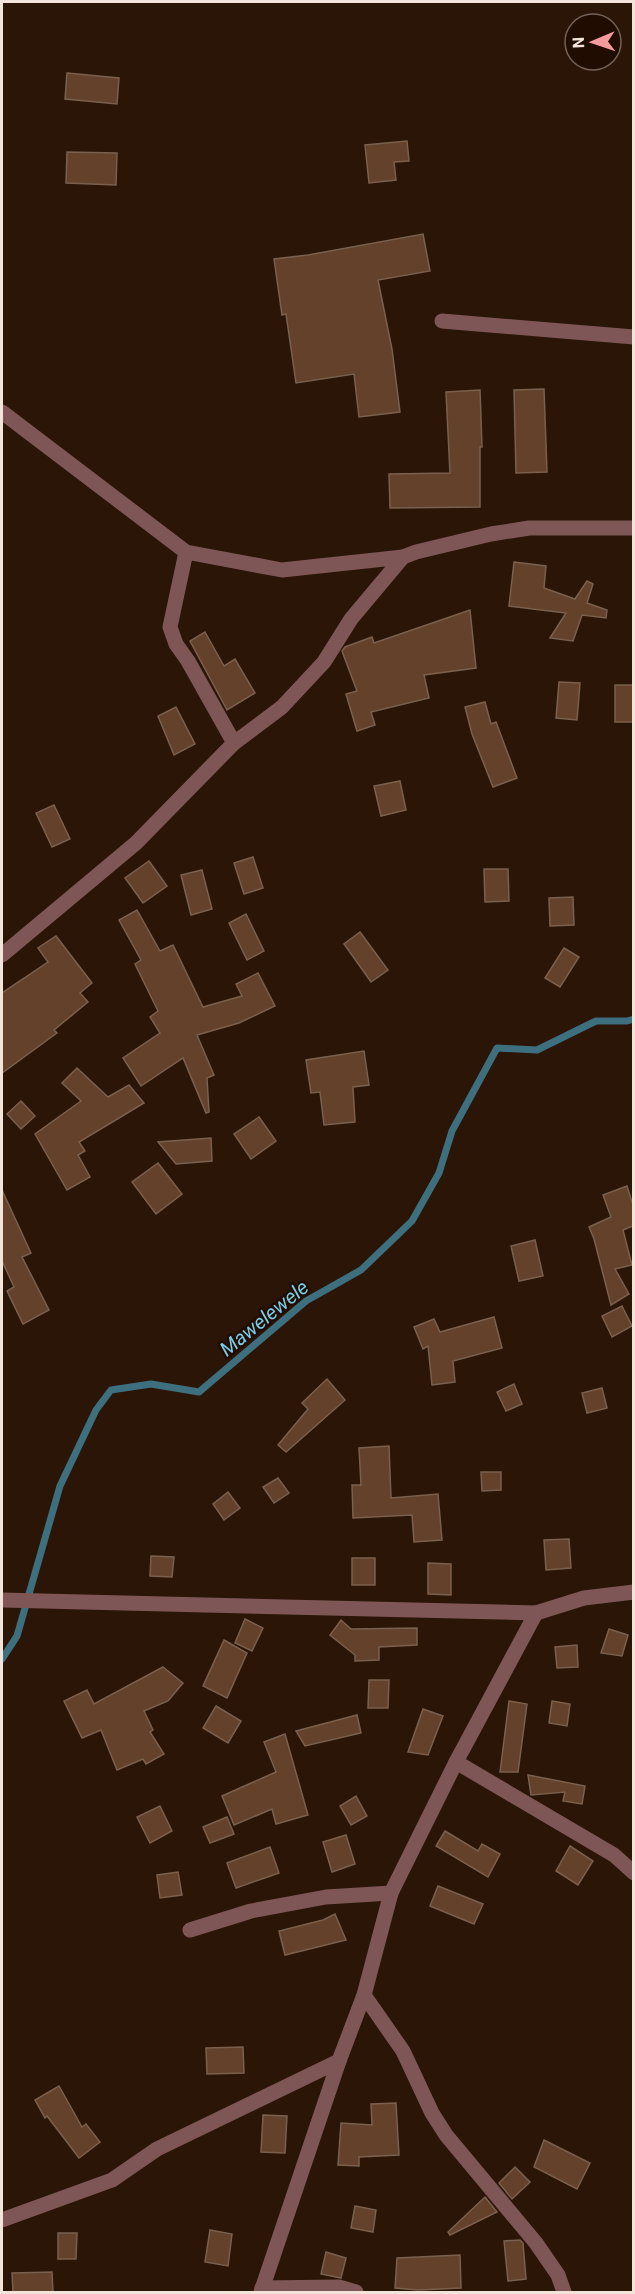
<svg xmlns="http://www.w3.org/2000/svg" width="635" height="2294" viewBox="0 0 635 2294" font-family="Roboto,sans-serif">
<rect width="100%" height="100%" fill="#2a1506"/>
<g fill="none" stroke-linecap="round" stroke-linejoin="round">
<path stroke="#3d6f7f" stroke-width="7" d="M 2,1659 L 17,1636 L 60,1486 L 96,1410 L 111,1390 L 151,1384 L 199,1392 L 306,1301 L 361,1270 L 412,1221 L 439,1173 L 452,1131 L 497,1048 L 537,1050 L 596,1021 L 627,1021 L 634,1019"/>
</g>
<g fill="#63412a" stroke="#7a604f" stroke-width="1.5">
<path d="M 67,73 L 119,78 L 117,104 L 65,99 Z"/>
<path d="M 407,141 L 409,161 L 394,162 L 396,180 L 369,183 L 365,145 Z"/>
<path d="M 67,152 L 117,153 L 116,185 L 66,183 Z"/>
<path d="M 423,234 L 430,271 L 378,280 L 392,349 L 400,412 L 359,417 L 354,374 L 296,383 L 286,314 L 282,315 L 274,259 L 308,255 Z"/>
<path d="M 544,389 L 547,472 L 516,473 L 514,390 Z"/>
<path d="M 480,390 L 482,447 L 480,447 L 480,507 L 390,508 L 389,474 L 450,473 L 446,392 Z"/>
<path d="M 514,562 L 546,566 L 544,588 L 575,599 L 587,581 L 593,584 L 587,603 L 607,610 L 606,618 L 582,615 L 573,641 L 550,638 L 566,613 L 509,606 Z"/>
<path d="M 470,610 L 476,668 L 424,675 L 429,698 L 371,712 L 375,725 L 357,731 L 346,694 L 357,691 L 342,651 L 345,647 L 372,637 L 374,643 Z"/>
<path d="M 205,632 L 224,666 L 235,659 L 255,693 L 227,710 L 190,641 Z"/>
<path d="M 559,682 L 580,683 L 577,720 L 556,718 Z"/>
<rect x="615" y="685" width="18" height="37"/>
<path d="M 485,702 L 491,724 L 496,722 L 517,778 L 493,787 L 472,734 L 465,707 Z"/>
<path d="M 176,707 L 195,744 L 174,755 L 158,716 Z"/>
<path d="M 400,781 L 406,810 L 381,816 L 374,786 Z"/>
<path d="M 54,805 L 70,839 L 52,847 L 36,813 Z"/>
<path d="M 253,857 L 263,888 L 244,894 L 234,863 Z"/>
<path d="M 149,861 L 167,886 L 143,903 L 125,878 Z"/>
<path d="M 484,869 L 508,869 L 509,901 L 485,902 Z"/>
<path d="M 202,870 L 212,909 L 191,915 L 181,875 Z"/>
<path d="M 573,897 L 574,925 L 550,926 L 549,898 Z"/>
<path d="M 137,910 L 160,951 L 173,945 L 203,1007 L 242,996 L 236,984 L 258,973 L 275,1006 L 239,1023 L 197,1035 L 214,1075 L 207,1078 L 209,1112 L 206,1113 L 183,1058 L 141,1086 L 123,1058 L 160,1033 L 150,1017 L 158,1011 L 135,964 L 141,960 L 119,920 Z"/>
<path d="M 246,914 L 264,951 L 247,960 L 229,923 Z"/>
<path d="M 360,932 L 388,970 L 371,982 L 344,944 Z"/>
<path d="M 56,936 L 92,983 L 80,993 L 88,1002 L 54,1030 L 57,1033 L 2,1073 L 2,993 L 48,962 L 38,948 Z"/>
<path d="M 564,948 L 579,957 L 560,987 L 545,978 Z"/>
<path d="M 364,1051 L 369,1085 L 353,1087 L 355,1122 L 324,1125 L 320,1092 L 311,1093 L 306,1060 Z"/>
<path d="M 77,1068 L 108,1097 L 129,1085 L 144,1103 L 79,1142 L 85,1151 L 78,1155 L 90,1177 L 67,1190 L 35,1134 L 81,1101 L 62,1083 Z"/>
<path d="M 21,1101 L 35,1116 L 21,1129 L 7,1114 Z"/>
<path d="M 259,1117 L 276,1141 L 251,1159 L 234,1134 Z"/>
<path d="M 211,1138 L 212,1161 L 176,1164 L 158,1142 Z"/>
<path d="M 158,1163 L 182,1194 L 156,1214 L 132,1182 Z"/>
<path d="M 627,1186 L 633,1205 L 633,1226 L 623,1230 L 632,1265 L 615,1269 L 629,1294 L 611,1305 L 594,1239 L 589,1227 L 611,1217 L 603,1195 Z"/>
<path d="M 2,1190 L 31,1253 L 22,1257 L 49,1310 L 23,1324 L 7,1291 L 14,1287 L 2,1261 Z"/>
<path d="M 535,1240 L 543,1276 L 519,1281 L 511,1246 Z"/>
<path d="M 622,1306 L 632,1326 L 612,1337 L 602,1316 Z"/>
<path d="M 494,1317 L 502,1348 L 453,1361 L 455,1382 L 432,1385 L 428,1346 L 423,1349 L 414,1327 L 434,1319 L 440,1332 Z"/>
<path d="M 327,1379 L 345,1400 L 286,1452 L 278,1445 L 308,1409 L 302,1403 Z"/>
<path d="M 514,1384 L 522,1404 L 506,1411 L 497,1392 Z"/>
<path d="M 602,1388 L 607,1408 L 587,1413 L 582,1393 Z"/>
<path d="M 389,1446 L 391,1498 L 438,1494 L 442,1540 L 414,1542 L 412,1515 L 353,1518 L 352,1485 L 361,1485 L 359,1448 Z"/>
<path d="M 481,1472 L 501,1472 L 501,1490 L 482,1491 Z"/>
<path d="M 278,1478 L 289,1493 L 274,1503 L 263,1487 Z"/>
<path d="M 228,1492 L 240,1508 L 224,1520 L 213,1504 Z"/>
<path d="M 569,1539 L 571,1568 L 546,1570 L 544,1540 Z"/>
<path d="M 151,1556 L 174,1557 L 172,1577 L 150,1576 Z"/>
<rect x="352" y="1558" width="23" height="27"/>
<path d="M 428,1563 L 451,1564 L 451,1595 L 428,1594 Z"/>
<path d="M 245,1619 L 263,1628 L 252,1651 L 235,1643 Z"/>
<path d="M 341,1620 L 351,1629 L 417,1628 L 417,1645 L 379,1647 L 379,1660 L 355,1661 L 355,1655 L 330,1635 Z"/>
<path d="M 609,1629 L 628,1635 L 622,1656 L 601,1653 Z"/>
<path d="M 224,1640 L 247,1653 L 227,1698 L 203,1686 Z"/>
<path d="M 577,1645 L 578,1667 L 557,1668 L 555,1647 Z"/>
<path d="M 163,1667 L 183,1683 L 168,1701 L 144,1711 L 153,1730 L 150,1732 L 164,1754 L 146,1764 L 143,1759 L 117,1770 L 101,1730 L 82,1738 L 64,1701 L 87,1690 L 94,1704 Z"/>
<path d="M 369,1680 L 389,1680 L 388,1708 L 368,1708 Z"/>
<path d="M 509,1701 L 527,1704 L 518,1772 L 500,1772 Z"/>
<path d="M 552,1701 L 570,1704 L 567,1726 L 549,1723 Z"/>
<path d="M 216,1706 L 241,1721 L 228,1743 L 203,1728 Z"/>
<path d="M 423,1709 L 443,1716 L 428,1755 L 408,1752 Z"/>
<path d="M 357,1715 L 361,1733 L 305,1746 L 296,1731 Z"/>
<path d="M 285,1734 L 308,1815 L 276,1824 L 272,1809 L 234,1825 L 222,1796 L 276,1772 L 264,1742 Z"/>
<path d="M 528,1775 L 585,1786 L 582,1804 L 563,1801 L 565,1792 L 531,1795 Z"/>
<path d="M 356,1796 L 367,1816 L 351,1825 L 340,1806 Z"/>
<path d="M 160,1806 L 172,1831 L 150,1843 L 137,1817 Z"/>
<path d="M 227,1817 L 234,1834 L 210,1843 L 203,1827 Z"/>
<path d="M 445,1831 L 478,1851 L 482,1844 L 500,1854 L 488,1877 L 436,1846 Z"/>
<path d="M 346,1835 L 355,1864 L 332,1872 L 323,1842 Z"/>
<path d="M 570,1846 L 593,1861 L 578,1885 L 556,1871 Z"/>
<path d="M 270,1847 L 279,1873 L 236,1888 L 227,1863 Z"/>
<path d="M 178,1872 L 182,1895 L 160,1898 L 157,1875 Z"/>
<path d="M 438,1886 L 483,1904 L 474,1924 L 430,1906 Z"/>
<path d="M 335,1914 L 346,1940 L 285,1955 L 279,1931 L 323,1920 Z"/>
<path d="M 243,2047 L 244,2073 L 207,2074 L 206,2048 Z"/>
<path d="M 59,2086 L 82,2127 L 86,2124 L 100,2142 L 79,2158 L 47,2116 L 45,2118 L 35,2100 Z"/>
<path d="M 396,2103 L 399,2155 L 359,2157 L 359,2166 L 338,2165 L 341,2123 L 372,2125 L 371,2104 Z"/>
<path d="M 263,2115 L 287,2116 L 285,2153 L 261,2152 Z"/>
<path d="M 544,2140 L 590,2163 L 577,2189 L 534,2167 Z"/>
<path d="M 515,2167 L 530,2182 L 512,2199 L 499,2183 Z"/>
<path d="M 485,2197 L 497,2212 L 450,2235 L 448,2232 Z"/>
<path d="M 355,2206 L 376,2210 L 373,2232 L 351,2228 Z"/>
<path d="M 210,2230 L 232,2234 L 228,2266 L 205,2262 Z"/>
<path d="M 58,2233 L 77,2233 L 76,2259 L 58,2259 Z"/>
<path d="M 520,2240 L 523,2243 L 526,2279 L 508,2281 L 504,2241 Z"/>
<path d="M 326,2252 L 346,2258 L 341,2278 L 321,2274 Z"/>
<path d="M 460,2255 L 461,2288 L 418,2290 L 395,2288 L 397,2258 Z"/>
<path d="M 52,2272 L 53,2292 L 13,2292 L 12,2273 Z"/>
</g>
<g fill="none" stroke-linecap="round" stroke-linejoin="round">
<g stroke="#7e5656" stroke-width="15">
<path d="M 442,321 L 634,337"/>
<path d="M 2,412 L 186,552 L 282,570 L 403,557"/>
<path d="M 186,552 L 170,627 L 176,644 L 188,661 L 234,743"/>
<path d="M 2,955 L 136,843 L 234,743 L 282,707 L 324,662 L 351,619 L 403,557 L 416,552 L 491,534 L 529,528 L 634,528"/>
<path d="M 2,1600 L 536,1613 L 584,1598 L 634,1592"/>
<path d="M 456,1762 L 614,1855 L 634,1873"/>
<path d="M 190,1930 L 251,1911 L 326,1897 L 391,1893"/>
<path d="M 364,1995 L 403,2051 L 432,2113 L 446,2135 L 536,2243 L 558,2275 L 564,2292"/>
<path d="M 2,2220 L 112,2180 L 157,2149 L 339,2061"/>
<path d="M 262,2288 L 339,2287 L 356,2292"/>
<path d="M 261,2292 L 339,2061 L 364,1995 L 391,1893 L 456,1762 L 536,1613"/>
</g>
</g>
<g text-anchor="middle" stroke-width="5" stroke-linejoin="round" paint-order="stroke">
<g font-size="20" font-style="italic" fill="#79cce8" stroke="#200c01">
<text transform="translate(264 1318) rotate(-39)" y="7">Mawelewele</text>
</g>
</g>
<rect width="635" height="2294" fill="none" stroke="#f3e4da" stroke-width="6"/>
<g transform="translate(593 42) rotate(268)"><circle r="28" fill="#200c01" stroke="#746258" stroke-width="1.5"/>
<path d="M0-4.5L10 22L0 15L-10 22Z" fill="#f59b9e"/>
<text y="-9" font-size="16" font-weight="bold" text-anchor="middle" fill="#f3e4da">N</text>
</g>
</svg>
